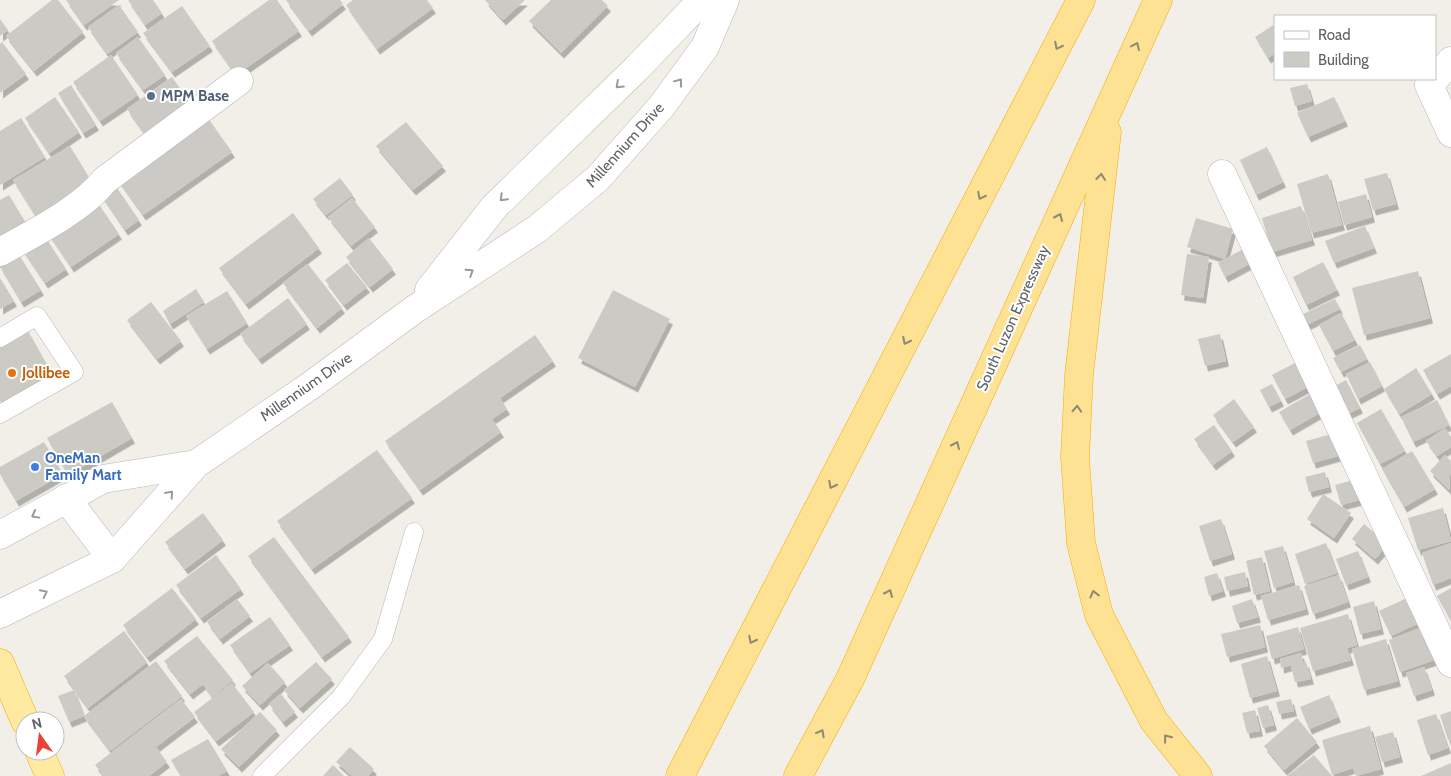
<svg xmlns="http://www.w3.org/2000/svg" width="1451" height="776" viewBox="0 0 1451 776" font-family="Cabin,sans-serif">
<defs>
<filter id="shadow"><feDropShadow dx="3" dy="5.5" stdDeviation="0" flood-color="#0004"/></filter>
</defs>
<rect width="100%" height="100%" fill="#f1efe8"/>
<g fill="#cccac5" filter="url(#shadow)">
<path d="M 52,0 L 58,0 L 83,32 L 34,71 L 6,36 Z"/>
<path d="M 66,0 L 119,0 L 84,25 Z"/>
<path d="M 128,0 L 153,0 L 162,13 L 145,25 Z"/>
<path d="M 269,0 L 277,0 L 299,31 L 236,75 L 212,41 Z"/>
<path d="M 286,0 L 340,0 L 343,4 L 309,31 Z"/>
<path d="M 353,0 L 427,0 L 433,8 L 377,49 L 346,5 Z"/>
<path d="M 485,0 L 525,0 L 503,20 Z"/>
<path d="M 551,0 L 602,0 L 608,6 L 561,53 L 529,21 Z"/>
<path d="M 119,5 L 138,32 L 107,54 L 88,27 Z"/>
<path d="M 182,6 L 210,46 L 172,72 L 143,33 Z"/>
<path d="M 0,19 L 8,30 L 0,36 Z"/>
<path d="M 1275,24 L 1275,53 L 1268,58 L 1255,37 Z"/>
<path d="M 138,37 L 165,75 L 143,90 L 116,53 Z"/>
<path d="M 2,42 L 26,74 L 0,93 L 0,44 Z"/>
<path d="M 111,55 L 138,95 L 100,121 L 73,82 Z"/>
<path d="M 172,77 L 194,108 L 149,140 L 127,109 Z"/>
<path d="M 1307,84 L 1312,101 L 1295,106 L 1290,88 Z"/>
<path d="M 71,85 L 96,125 L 83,133 L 58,93 Z"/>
<path d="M 55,97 L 79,132 L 49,153 L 25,118 Z"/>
<path d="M 1334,97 L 1345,121 L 1308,137 L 1297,113 Z"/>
<path d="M 205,114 L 232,152 L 143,215 L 116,177 Z"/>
<path d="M 21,118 L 45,157 L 0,185 L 0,131 Z"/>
<path d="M 406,122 L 443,166 L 413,190 L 376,146 Z"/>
<path d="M 70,146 L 96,189 L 40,223 L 13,180 Z"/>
<path d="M 1267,147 L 1283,182 L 1256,195 L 1240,160 Z"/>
<path d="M 1387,173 L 1396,204 L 1373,210 L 1364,179 Z"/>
<path d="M 1328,174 L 1342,225 L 1311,233 L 1297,184 Z"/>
<path d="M 340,178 L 353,195 L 326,215 L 313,199 Z"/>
<path d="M 115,185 L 139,220 L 125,230 L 101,195 Z"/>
<path d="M 1366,194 L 1372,217 L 1344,225 L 1338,202 Z"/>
<path d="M 9,195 L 30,230 L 0,248 L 0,200 Z"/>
<path d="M 352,198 L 375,227 L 351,246 L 328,217 Z"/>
<path d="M 96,200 L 119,234 L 71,267 L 48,233 Z"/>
<path d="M 1301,206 L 1312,240 L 1272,252 L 1262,218 Z"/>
<path d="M 293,213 L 319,248 L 246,304 L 219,268 Z"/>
<path d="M 1196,218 L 1233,229 L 1225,259 L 1187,247 Z"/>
<path d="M 1365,226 L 1374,248 L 1334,263 L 1325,241 Z"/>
<path d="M 44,235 L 66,269 L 45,283 L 22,249 Z"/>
<path d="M 369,238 L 393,269 L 370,287 L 346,257 Z"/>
<path d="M 1245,248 L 1253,262 L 1225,277 L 1218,263 Z"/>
<path d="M 16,250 L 41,290 L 21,302 L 0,267 L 0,259 Z"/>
<path d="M 1187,254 L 1209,257 L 1203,298 L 1181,295 Z"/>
<path d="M 1323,262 L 1337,290 L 1306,305 L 1293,277 Z"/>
<path d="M 347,263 L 367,287 L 344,305 L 325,280 Z"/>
<path d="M 308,264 L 342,308 L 317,328 L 283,283 Z"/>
<path d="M 1418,271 L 1430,318 L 1364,335 L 1352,288 Z"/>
<path d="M 0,278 L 14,301 L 0,309 Z"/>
<path d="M 196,289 L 204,302 L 170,324 L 163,311 Z"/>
<path d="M 613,290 L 670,319 L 635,387 L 578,358 Z"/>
<path d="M 227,291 L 247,323 L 207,349 L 186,316 Z"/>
<path d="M 288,298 L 307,324 L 259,359 L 240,334 Z"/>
<path d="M 1335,299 L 1340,309 L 1304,326 L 1299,316 Z"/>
<path d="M 151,302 L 181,341 L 157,359 L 127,320 Z"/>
<path d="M 1341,313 L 1355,340 L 1333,351 L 1319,325 Z"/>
<path d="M 28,331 L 54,377 L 3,405 L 0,401 L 0,347 Z"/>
<path d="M 1220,334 L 1226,361 L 1205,366 L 1198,339 Z"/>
<path d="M 535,335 L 553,361 L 500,398 L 507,409 L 492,419 L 501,432 L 420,490 L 385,441 Z"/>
<path d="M 1360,345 L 1367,359 L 1341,372 L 1333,358 Z"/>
<path d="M 1451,354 L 1451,386 L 1437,394 L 1423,370 Z"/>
<path d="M 1306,357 L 1319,381 L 1285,399 L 1272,375 Z"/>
<path d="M 1370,362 L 1382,386 L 1358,399 L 1346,374 Z"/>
<path d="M 1416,368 L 1432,394 L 1399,414 L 1384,389 Z"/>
<path d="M 1346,380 L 1360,408 L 1343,416 L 1329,389 Z"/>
<path d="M 1272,384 L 1281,401 L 1269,407 L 1260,390 Z"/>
<path d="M 1312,393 L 1323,411 L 1290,430 L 1279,412 Z"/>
<path d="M 1234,399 L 1254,427 L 1233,442 L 1213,415 Z"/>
<path d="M 1437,400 L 1449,425 L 1413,442 L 1401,417 Z"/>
<path d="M 112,402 L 132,438 L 68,475 L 47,438 Z"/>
<path d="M 1381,409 L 1405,451 L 1380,464 L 1357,423 Z"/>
<path d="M 1214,425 L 1232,451 L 1213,465 L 1194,439 Z"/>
<path d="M 1445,428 L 1451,437 L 1451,447 L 1437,456 L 1426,441 Z"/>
<path d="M 1339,432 L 1345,454 L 1313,463 L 1306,441 Z"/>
<path d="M 44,442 L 63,474 L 16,501 L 0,474 L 0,467 Z"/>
<path d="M 377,450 L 412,498 L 312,569 L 277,521 Z"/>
<path d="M 1412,451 L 1435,489 L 1404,507 L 1382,469 Z"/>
<path d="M 1445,455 L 1451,461 L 1449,490 L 1430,471 Z"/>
<path d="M 1325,472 L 1329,487 L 1309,492 L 1305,477 Z"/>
<path d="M 1361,478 L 1367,498 L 1341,505 L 1335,485 Z"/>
<path d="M 1323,494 L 1351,513 L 1334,538 L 1307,519 Z"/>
<path d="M 1443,508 L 1451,541 L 1418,550 L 1408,518 Z"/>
<path d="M 203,513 L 223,540 L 185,569 L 165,542 Z"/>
<path d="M 1221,519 L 1232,554 L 1210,561 L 1199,526 Z"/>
<path d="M 1364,524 L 1388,544 L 1375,559 L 1352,539 Z"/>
<path d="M 274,537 L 349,637 L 322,657 L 248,556 Z"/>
<path d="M 1326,543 L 1337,573 L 1305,584 L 1295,554 Z"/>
<path d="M 1451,543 L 1451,578 L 1433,585 L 1422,553 Z"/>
<path d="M 1283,546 L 1293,582 L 1274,588 L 1264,551 Z"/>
<path d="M 1358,551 L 1368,577 L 1346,585 L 1336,559 Z"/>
<path d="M 216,555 L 241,589 L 201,618 L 176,585 Z"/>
<path d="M 1262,557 L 1270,591 L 1254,595 L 1246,561 Z"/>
<path d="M 1245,572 L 1248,586 L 1227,591 L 1224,577 Z"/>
<path d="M 1217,573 L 1223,591 L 1209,596 L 1204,577 Z"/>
<path d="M 1339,575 L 1348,602 L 1313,614 L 1304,586 Z"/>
<path d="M 1299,585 L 1306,609 L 1268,620 L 1261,596 Z"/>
<path d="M 172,588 L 196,619 L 147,657 L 123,625 Z"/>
<path d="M 1451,588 L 1451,621 L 1437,596 Z"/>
<path d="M 1409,597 L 1421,622 L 1391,636 L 1379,611 Z"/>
<path d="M 237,599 L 250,616 L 220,639 L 207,622 Z"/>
<path d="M 1252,599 L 1258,617 L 1237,623 L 1232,606 Z"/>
<path d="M 1374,601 L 1381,629 L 1360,634 L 1353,607 Z"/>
<path d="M 1348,614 L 1357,645 L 1347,648 L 1351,660 L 1313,671 L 1300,628 Z"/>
<path d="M 270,617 L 290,645 L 250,673 L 230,645 Z"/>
<path d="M 1260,625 L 1265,647 L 1227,657 L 1221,634 Z"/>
<path d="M 1425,626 L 1437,659 L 1400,672 L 1389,640 Z"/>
<path d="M 1298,627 L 1304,649 L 1272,659 L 1266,636 Z"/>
<path d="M 124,631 L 147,662 L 88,708 L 64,676 Z"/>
<path d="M 197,636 L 233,680 L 212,697 L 203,684 L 190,694 L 164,661 Z"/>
<path d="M 1386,639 L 1398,681 L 1364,690 L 1352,649 Z"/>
<path d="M 1301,653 L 1303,662 L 1281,668 L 1280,659 Z"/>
<path d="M 1267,656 L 1277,691 L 1250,698 L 1241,664 Z"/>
<path d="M 156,661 L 182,696 L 110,751 L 84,716 L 69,722 L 58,696 L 74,690 L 84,716 Z"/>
<path d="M 316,662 L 332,679 L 300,708 L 284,690 Z"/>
<path d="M 1306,662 L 1311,679 L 1295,682 L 1291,666 Z"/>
<path d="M 268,663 L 285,682 L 260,705 L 242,686 Z"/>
<path d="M 1424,667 L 1432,690 L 1414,696 L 1406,673 Z"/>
<path d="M 232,683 L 254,712 L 216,741 L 194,712 Z"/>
<path d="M 281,694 L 295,712 L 283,722 L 269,704 Z"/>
<path d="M 1329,695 L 1338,717 L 1309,729 L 1300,707 Z"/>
<path d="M 181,699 L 195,717 L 156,747 L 167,762 L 149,776 L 104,776 L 95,765 Z"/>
<path d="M 1291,699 L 1294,711 L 1279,714 L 1276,702 Z"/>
<path d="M 1268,705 L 1274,725 L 1263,728 L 1257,708 Z"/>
<path d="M 1255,710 L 1260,731 L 1247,733 L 1242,713 Z"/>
<path d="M 1451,711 L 1451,739 L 1448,740 L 1440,715 Z"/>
<path d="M 260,712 L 277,730 L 239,767 L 221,749 Z"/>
<path d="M 1436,714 L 1448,748 L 1428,755 L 1417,720 Z"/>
<path d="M 1297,718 L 1317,742 L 1284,770 L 1264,746 Z"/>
<path d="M 1370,726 L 1381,769 L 1356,776 L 1353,768 L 1332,775 L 1322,740 Z"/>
<path d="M 1393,732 L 1400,757 L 1382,762 L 1375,737 Z"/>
<path d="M 208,739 L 227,771 L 218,776 L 181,776 L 171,760 Z"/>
<path d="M 350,747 L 374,769 L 368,776 L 352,776 L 336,762 Z"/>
<path d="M 1314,755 L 1332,776 L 1287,776 Z"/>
<path d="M 1451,763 L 1451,776 L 1421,776 Z"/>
<path d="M 333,765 L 344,776 L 323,776 Z"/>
</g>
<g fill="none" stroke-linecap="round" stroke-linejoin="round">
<g stroke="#b5b8bc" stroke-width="19">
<g id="service">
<path d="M 0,338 L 37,316 L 74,372 L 0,414"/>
<path d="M 262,776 L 341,697 L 383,639 L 414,532"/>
</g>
</g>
<g stroke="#b5b8bc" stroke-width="29">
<g id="minor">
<path d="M 1451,61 L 1429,85 L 1451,133"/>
<path d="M 1222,174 L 1451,663"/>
<path d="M 0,252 C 34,233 81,210 105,180 L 239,81"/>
<path d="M 429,290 L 495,206 L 636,69 L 702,0"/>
<path d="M 66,498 L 112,559"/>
<path d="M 0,535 L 103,479 L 196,464"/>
<path d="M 0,614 L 112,559 L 196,464 L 310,386 L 415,309 L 537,229 L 598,178 L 661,107 L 705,47 L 725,0"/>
</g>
</g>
<g stroke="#f9ab00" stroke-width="29">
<g id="trunk">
<path d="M 0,663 L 25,721"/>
<path d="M 39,751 L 50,776"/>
</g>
</g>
<g stroke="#f9ab00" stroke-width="29">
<g id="motorway">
<path d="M 1107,132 L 1079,375 L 1075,457 L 1081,543 L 1099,615 L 1154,721 L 1198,776"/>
<path d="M 680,776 L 1081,0"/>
<path d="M 798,776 L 850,679 L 1158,0"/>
</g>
</g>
<use href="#service" stroke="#fff" stroke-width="18"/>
<use href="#minor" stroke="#fff" stroke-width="28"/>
<use href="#trunk" stroke="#feeaa1" stroke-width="28"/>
<use href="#motorway" stroke="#fde293" stroke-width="28"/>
</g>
<defs><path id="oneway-chevron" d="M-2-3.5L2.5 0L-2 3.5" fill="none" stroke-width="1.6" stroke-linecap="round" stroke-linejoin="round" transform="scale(1.25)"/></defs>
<g stroke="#8e8975">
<use href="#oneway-chevron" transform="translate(1058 46) rotate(117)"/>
<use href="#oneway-chevron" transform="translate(1136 46) rotate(-65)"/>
<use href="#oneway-chevron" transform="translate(1101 177) rotate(-83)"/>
<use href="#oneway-chevron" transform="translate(981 196) rotate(117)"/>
<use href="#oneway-chevron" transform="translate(1059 217) rotate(-66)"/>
<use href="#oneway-chevron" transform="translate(906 341) rotate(117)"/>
<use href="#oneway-chevron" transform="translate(1077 409) rotate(-87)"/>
<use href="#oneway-chevron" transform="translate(956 445) rotate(-66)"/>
<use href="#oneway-chevron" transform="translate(832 485) rotate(117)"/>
<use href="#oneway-chevron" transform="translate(889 593) rotate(-66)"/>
<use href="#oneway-chevron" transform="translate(1094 594) rotate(-104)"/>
<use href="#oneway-chevron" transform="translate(752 640) rotate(117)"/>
<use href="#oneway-chevron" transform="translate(821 733) rotate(-61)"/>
<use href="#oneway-chevron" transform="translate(1167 738) rotate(-128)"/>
</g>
<g stroke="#979a9d">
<use href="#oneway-chevron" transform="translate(679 82) rotate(-53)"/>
<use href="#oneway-chevron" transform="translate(619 85) rotate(137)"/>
<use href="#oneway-chevron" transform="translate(503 198) rotate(135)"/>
<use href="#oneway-chevron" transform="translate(470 272) rotate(-33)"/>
<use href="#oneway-chevron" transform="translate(170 494) rotate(-49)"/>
<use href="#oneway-chevron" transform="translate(35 515) rotate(151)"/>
<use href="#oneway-chevron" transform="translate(44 593) rotate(-26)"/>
</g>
<circle fill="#5c6f8a" stroke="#fff" stroke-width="2" cx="151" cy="96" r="5"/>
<circle fill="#e8710a" stroke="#fff" stroke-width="2" cx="12" cy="373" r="5"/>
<circle fill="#3f7fe0" stroke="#fff" stroke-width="2" cx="35" cy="467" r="5"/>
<g text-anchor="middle" stroke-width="4" stroke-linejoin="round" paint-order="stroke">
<g font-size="15" font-weight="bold" fill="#4e5e75" stroke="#fff" text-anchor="start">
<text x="161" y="101">MPM Base</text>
</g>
<g font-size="15" fill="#5f6368" stroke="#fff">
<text transform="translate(625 145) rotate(-48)" y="5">Millennium Drive</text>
<text transform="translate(1013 318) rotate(-66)" y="5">South Luzon Expressway</text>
<text transform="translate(306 387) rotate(-35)" y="5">Millennium Drive</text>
</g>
<g font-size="15" font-weight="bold" fill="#c56008" stroke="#fff" text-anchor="start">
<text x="22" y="378">Jollibee</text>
</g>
<g font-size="15" font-weight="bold" fill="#366cbe" stroke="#fff" text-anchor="start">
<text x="45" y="463">OneMan<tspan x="45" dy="17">Family Mart</tspan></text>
</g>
</g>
<rect x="1274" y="15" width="162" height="65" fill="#ffffff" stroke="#bfc1c3"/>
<rect x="1284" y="31" width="25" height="8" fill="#ffffff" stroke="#bfc1c3"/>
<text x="1318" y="40" font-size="15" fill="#5f6368">Road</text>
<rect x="1284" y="52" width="25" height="15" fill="#cccac5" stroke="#bfc1c3"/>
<text x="1318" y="65" font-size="15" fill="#5f6368">Building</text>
<g transform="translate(40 736) rotate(346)"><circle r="24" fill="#ffffff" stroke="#bfc1c3"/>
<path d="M0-4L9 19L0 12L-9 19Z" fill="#ea4335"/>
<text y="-8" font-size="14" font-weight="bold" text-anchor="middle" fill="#5f6368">N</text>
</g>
</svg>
